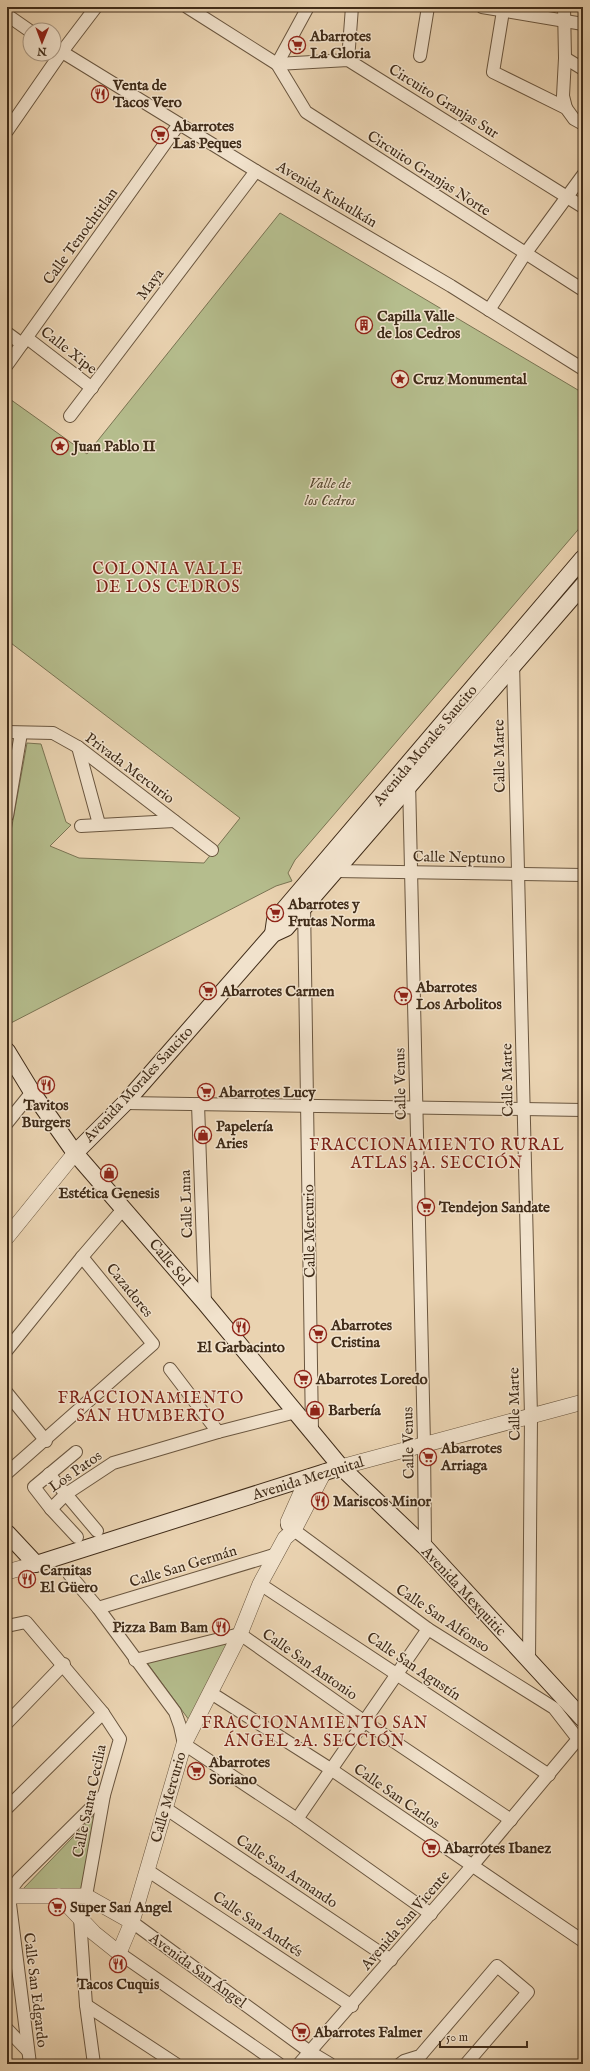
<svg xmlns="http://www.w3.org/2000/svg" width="590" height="2071" viewBox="0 0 590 2071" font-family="'IM FELL English',serif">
<rect width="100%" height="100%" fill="#ead3b1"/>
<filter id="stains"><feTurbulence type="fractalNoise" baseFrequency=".005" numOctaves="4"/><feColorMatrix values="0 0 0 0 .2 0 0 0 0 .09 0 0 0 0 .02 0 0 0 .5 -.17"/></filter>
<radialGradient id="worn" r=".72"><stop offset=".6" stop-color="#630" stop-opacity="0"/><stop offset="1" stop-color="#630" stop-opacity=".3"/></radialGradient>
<g fill="#b5bd8d" stroke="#7a7453">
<path d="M 280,213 L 583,393 L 583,524 L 295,860 L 288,873 L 292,881 L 276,886 L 7,1025 L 7,853 L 27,743 L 41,744 L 66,822 L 71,825 L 50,846 L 79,858 L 204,863 L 240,818 L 7,640 L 7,397 L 87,454 Z"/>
<path d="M 235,1638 L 192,1724 L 145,1660 Z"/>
<path d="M 97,1812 L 83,1890 L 23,1889 Z"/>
</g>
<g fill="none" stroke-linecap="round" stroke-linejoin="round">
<g stroke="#6a563f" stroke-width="14">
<g id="minor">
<path d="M 187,7 L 277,64 L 306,112 L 583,290"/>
<path d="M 482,7 L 583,24"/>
<path d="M 564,7 L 565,58 L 563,96 L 566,108"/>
<path d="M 503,11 L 493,72 L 566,108 L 574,119 L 583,124"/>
<path d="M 7,15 L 30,31"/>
<path d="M 54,47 L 256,171 L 451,286 L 583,369"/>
<path d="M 420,56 L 428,7"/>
<path d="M 565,58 L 583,69"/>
<path d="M 348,60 L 352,7"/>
<path d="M 277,64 L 348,60 L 583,207"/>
<path d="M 277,64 L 308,7"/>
<path d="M 7,131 L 61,53 L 96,7"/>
<path d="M 489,310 L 525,254 L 583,175"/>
<path d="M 7,333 L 22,344"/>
<path d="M 27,338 L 92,388"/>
<path d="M 7,365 L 179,124"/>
<path d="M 70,416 L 256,171"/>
<path d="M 513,662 L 531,1416 L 529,1661"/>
<path d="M 7,732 L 53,733 L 78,747 L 212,850"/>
<path d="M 78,747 L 99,824"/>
<path d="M 409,781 L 424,1444 L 425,1547"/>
<path d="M 7,816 L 21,733"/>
<path d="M 81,826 L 174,821"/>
<path d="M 335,871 L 583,875"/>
<path d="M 304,904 L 312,1431"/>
<path d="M 125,1103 L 583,1110"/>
<path d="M 198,1104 L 205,1303"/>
<path d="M 7,1123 L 32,1092"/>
<path d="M 7,1350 L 82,1257 L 124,1208"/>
<path d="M 170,1369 L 218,1432"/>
<path d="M 7,1393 L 46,1441"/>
<path d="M 76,1452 L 34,1487 L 51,1509 L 77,1537"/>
<path d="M 7,1473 L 153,1344 L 82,1257"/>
<path d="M 49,1474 L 97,1531"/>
<path d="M 51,1509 L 66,1494 L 113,1463 L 218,1432 L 296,1412"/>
<path d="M 287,1525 L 428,1629 L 554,1708 L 578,1739 L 472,1866 L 299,2064"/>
<path d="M 69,1574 L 98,1608 L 175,1712 L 180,1726 L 184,1744 L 297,1819 L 431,1914"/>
<path d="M 260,1584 L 549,1775"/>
<path d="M 98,1608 L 277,1554"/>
<path d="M 7,1626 L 26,1622 L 103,1713 L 120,1739 L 104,1795 L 86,1896"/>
<path d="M 135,1660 L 240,1634 L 365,1722 L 511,1820"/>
<path d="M 211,1693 L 332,1770 L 583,1941"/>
<path d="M 7,1723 L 64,1664"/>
<path d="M 7,1808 L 103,1713"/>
<path d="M 165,1808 L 391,1960"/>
<path d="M 297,1819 L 428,1629"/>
<path d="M 147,1870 L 352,2006"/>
<path d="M 80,1918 L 86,2005 L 94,2064"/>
<path d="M 132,1922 L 310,2052 L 330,2064"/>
<path d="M 119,1953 L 279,2064"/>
<path d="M 86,2005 L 176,2064"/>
<path d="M 7,2029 L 28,2051"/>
<path d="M 30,2064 L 9,1896 L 11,1889 L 19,1879 L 104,1795"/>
<path d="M 400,2064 L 404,2061 L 420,2056 L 497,1966 L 528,1992 L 466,2064"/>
</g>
</g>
<g stroke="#6a563f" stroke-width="16">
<g id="tertiary">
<path d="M 7,1237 L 75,1153"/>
<path d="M 341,1467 L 583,1402"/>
<path d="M 288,1522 L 308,1477"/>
<path d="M 7,1572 L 36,1564"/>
<path d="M 7,1896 L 86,1896 L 132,1922"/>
<path d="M 59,1896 L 94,1933 L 119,1953 L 132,1922 L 184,1744 L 240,1634 L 260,1584 L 285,1538 L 294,1530 L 324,1472"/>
</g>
</g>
<g stroke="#402c19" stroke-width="18">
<g id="secondary">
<path d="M 273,934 L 275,920 L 583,558"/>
<path d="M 7,1051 L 32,1092 L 75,1153 L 205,1303 L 341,1467 L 425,1547 L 583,1719"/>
<path d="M 75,1153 L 125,1103 L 273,934 L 286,928 L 583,585"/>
<path d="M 7,1533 L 36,1564 L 341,1467"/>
</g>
</g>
<use href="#minor" stroke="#f1e2cc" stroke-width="12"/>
<use href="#tertiary" stroke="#f1e2cc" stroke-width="15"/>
<use href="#secondary" stroke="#f1e2cc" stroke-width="16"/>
</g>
<defs>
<g id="supermarket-ring" transform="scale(0.9)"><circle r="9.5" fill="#f1e2cc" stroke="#8f2418" stroke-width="1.5"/><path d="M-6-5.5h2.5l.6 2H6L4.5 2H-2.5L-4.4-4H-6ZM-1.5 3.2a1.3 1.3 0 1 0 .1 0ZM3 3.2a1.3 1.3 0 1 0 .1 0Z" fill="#8f2418"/></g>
<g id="restaurant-ring" transform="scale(0.9)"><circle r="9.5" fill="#f1e2cc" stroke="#8f2418" stroke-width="1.5"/><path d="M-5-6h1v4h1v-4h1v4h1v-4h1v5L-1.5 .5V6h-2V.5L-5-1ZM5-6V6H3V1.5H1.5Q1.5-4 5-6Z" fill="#8f2418"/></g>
<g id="building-ring" transform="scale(0.9)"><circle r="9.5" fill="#f1e2cc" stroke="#8f2418" stroke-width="1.5"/><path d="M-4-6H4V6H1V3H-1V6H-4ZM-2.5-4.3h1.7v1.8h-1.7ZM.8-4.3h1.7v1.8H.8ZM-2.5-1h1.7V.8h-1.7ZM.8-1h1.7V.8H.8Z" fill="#8f2418"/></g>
<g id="sight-ring" transform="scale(0.9)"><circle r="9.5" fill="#f1e2cc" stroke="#8f2418" stroke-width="1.5"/><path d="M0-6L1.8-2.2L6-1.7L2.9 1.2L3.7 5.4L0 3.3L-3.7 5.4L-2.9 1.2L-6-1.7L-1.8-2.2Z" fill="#8f2418"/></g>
<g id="shop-ring" transform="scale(0.9)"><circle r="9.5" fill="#f1e2cc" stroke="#8f2418" stroke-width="1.5"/><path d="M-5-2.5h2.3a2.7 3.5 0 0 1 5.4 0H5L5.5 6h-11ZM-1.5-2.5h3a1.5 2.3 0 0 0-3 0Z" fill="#8f2418"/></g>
</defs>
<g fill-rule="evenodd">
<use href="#supermarket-ring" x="297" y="45"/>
<use href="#restaurant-ring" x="100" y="94"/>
<use href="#supermarket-ring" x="160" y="135"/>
<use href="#building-ring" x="364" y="325"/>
<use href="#sight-ring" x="400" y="379"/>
<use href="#sight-ring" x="60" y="446"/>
<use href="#supermarket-ring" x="275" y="913"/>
<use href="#supermarket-ring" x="208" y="991"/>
<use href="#supermarket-ring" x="403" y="996"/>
<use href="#restaurant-ring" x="46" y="1085"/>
<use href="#supermarket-ring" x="206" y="1092"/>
<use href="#shop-ring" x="203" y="1135"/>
<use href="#shop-ring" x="109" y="1173"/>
<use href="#supermarket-ring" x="426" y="1207"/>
<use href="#restaurant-ring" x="241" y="1327"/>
<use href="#supermarket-ring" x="318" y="1334"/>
<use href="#supermarket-ring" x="303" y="1379"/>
<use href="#shop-ring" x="315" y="1410"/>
<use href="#supermarket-ring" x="428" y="1457"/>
<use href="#restaurant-ring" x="320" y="1501"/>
<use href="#restaurant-ring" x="27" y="1579"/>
<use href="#restaurant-ring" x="221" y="1627"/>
<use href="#supermarket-ring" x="196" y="1771"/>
<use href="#supermarket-ring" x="431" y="1848"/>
<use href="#supermarket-ring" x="57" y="1907"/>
<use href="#restaurant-ring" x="118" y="1964"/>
<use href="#supermarket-ring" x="301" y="2032"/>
</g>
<g text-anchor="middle" stroke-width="3" stroke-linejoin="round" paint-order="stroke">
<g font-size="15" font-weight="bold" fill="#402c19" stroke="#f1e2cc" text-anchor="start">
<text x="310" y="41">Abarrotes<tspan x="310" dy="17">La Gloria</tspan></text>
<text x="113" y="90">Venta de<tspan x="113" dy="17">Tacos Vero</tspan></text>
<text x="173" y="131">Abarrotes<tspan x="173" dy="17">Las Peques</tspan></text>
<text x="377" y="321">Capilla Valle<tspan x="377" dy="17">de los Cedros</tspan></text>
<text x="413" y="384">Cruz Monumental</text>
<text x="73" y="451">Juan Pablo II</text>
<text x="288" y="909">Abarrotes y<tspan x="288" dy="17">Frutas Norma</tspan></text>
<text x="416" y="992">Abarrotes<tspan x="416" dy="17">Los Arbolitos</tspan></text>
<text x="221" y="996">Abarrotes Carmen</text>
<text x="219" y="1097">Abarrotes Lucy</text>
<text x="46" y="1110" text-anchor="middle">Tavitos<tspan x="46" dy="17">Burgers</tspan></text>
<text x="216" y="1131">Papelería<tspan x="216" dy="17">Aries</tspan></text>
<text x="109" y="1198" text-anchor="middle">Estética Genesis</text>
<text x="439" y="1212">Tendejon Sandate</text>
<text x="331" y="1330">Abarrotes<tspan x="331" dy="17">Cristina</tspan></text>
<text x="241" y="1352" text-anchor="middle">El Garbacinto</text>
<text x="316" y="1384">Abarrotes Loredo</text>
<text x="328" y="1415">Barbería</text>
<text x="441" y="1453">Abarrotes<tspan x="441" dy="17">Arriaga</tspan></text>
<text x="333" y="1506">Mariscos Minor</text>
<text x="40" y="1575">Carnitas<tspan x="40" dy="17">El Güero</tspan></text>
<text x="208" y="1632" text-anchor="end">Pizza Bam Bam</text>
<text x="209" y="1767">Abarrotes<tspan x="209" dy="17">Soriano</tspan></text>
<text x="444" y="1853">Abarrotes Ibanez</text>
<text x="70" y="1912">Super San Angel</text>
<text x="118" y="1989" text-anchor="middle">Tacos Cuquis</text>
<text x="314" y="2037">Abarrotes Falmer</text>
</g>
<g font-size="15" fill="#402c19" stroke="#f1e2cc">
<text transform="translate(444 101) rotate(32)" y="5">Circuito Granjas Sur</text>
<text transform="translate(429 173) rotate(33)" y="5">Circuito Granjas Norte</text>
<text transform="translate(327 194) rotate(31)" y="5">Avenida Kukulkán</text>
<text transform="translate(80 236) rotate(-54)" y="5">Calle Tenochtitlan</text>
<text transform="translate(150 284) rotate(-53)" y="5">Maya</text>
<text transform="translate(69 350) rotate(38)" y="5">Calle Xipe</text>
<text transform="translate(425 745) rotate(-50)" y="5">Avenida Morales Saucito</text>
<text transform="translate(499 756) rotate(-91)" y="5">Calle Marte</text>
<text transform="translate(130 768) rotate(37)" y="5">Privada Mercurio</text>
<text transform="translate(459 857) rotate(1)" y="5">Calle Neptuno</text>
<text transform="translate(507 1080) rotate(-91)" y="5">Calle Marte</text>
<text transform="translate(138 1084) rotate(-47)" y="5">Avenida Morales Saucito</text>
<text transform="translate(400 1084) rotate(-91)" y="5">Calle Venus</text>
<text transform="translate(186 1204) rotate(-92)" y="5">Calle Luna</text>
<text transform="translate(309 1231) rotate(-91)" y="5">Calle Mercurio</text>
<text transform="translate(170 1262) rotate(50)" y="5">Calle Sol</text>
<text transform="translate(130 1290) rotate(51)" y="5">Cazadores</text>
<text transform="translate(514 1404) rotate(-91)" y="5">Calle Marte</text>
<text transform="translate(408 1443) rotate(-91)" y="5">Calle Venus</text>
<text transform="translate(75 1471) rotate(-35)" y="5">Los Patos</text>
<text transform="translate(308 1478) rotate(-17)" y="5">Avenida Mezquital</text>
<text transform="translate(183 1566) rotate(-17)" y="5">Calle San Germán</text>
<text transform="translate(464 1591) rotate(47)" y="5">Avenida Mexquitic</text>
<text transform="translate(443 1618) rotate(34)" y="5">Calle San Alfonso</text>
<text transform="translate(310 1664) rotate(35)" y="5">Calle San Antonio</text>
<text transform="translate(414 1666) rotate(34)" y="5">Calle San Agustín</text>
<text transform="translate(397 1796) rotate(35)" y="5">Calle San Carlos</text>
<text transform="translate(168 1797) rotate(-74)" y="5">Calle Mercurio</text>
<text transform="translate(89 1801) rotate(-78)" y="5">Calle Santa Cecilia</text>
<text transform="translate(287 1871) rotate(34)" y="5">Calle San Armando</text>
<text transform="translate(405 1920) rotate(-49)" y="5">Avenida San Vicente</text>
<text transform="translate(258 1924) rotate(34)" y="5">Calle San Andrés</text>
<text transform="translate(198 1970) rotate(36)" y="5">Avenida San Ángel</text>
<text transform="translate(36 1990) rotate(83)" y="5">Calle San Edgardo</text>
</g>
<g font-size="15" font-style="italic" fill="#574930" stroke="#f1e2cc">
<text x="330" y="488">Valle de<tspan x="330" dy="17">los Cedros</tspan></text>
</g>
<g font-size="16" letter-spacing="1" fill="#7a1f14" stroke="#f1e2cc">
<text x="168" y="574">COLONIA VALLE<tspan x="168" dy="18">DE LOS CEDROS</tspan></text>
<text x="437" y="1150">FRACCIONAMIENTO RURAL<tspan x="437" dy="18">ATLAS 3A. SECCIÓN</tspan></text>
<text x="151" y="1403">FRACCIONAMIENTO<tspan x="151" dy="18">SAN HUMBERTO</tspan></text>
<text x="315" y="1728">FRACCIONAMIENTO SAN<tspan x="315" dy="18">ÁNGEL 2A. SECCIÓN</tspan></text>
</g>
</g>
<rect width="590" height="2071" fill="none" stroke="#ead3b1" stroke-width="24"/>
<rect x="8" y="8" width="574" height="2055" fill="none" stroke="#402c19" stroke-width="2"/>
<rect x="12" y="12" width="566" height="2047" fill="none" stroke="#402c19"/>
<g transform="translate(42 42) rotate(181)"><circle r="19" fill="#f1e2cc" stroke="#aa9984"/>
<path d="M0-3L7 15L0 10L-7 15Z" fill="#8f2418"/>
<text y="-6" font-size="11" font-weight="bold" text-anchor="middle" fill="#402c19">N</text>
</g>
<path d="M440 2041v6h87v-6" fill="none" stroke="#402c19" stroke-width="2"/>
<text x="446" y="2041" font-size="12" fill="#402c19" stroke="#f1e2cc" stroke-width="3" paint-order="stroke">50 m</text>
<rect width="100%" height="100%" filter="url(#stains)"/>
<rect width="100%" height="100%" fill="url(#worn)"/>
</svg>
